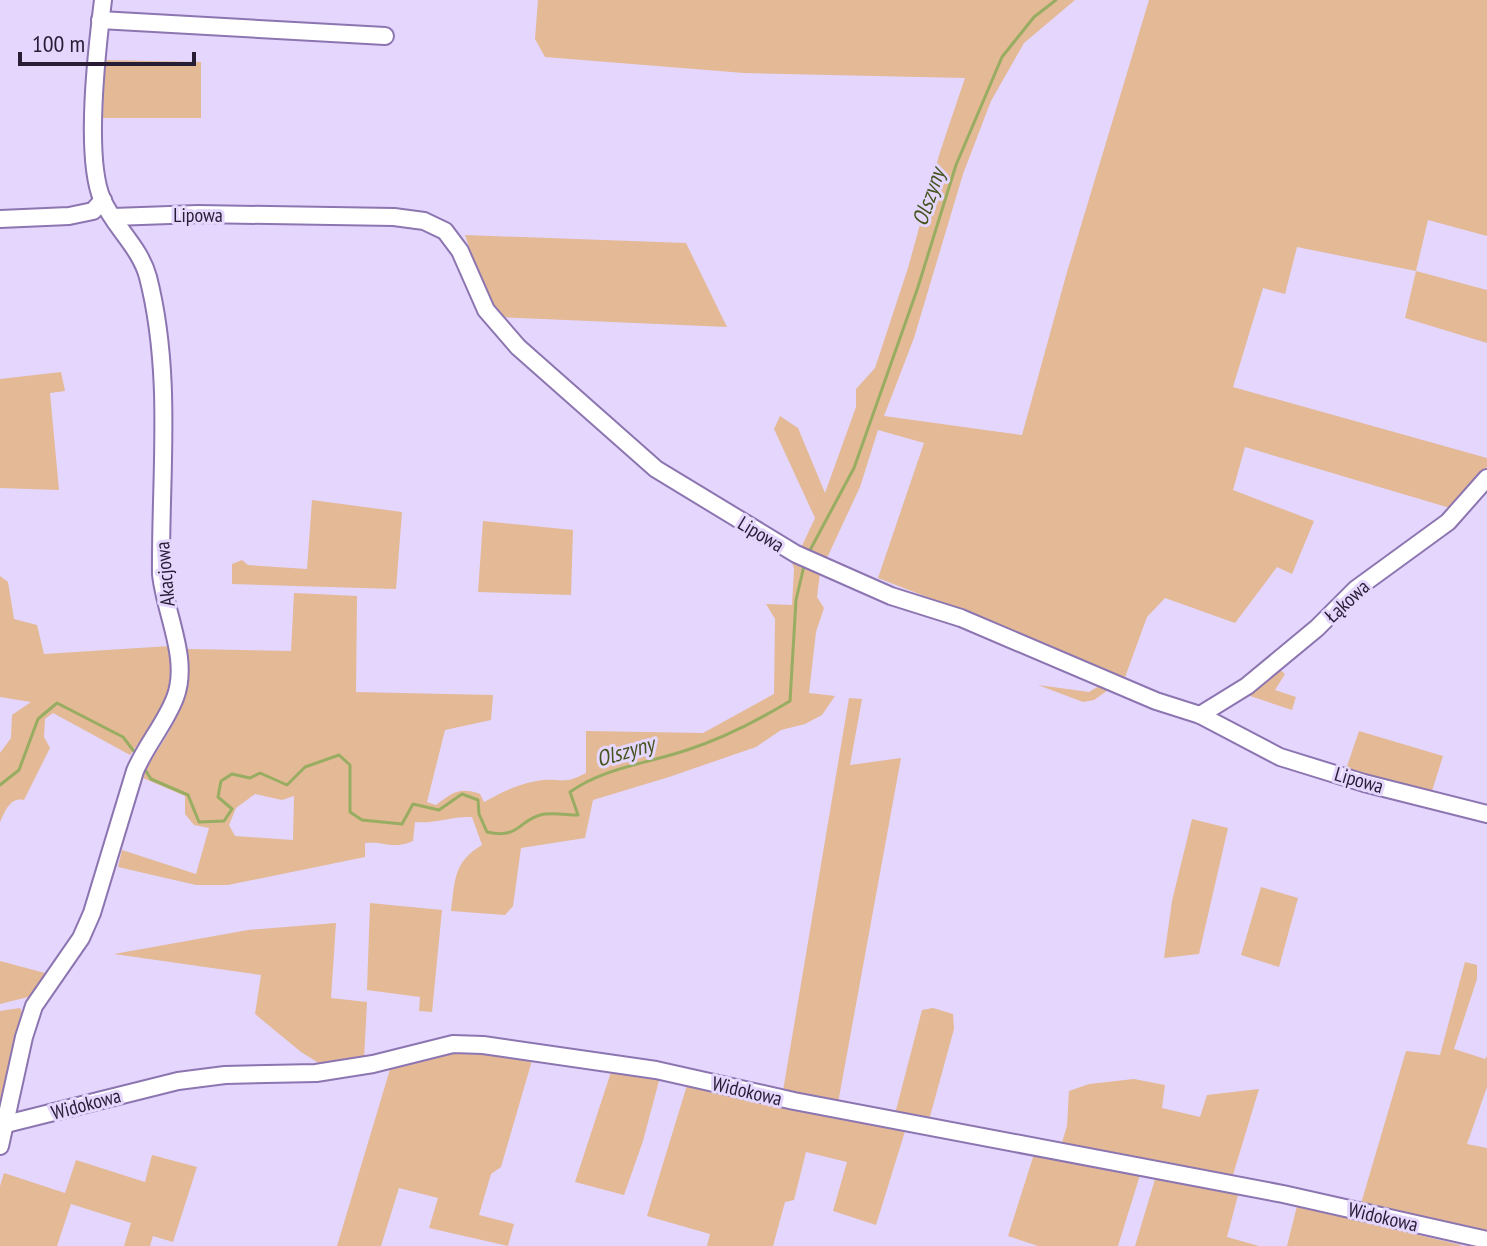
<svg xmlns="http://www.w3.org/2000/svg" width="1487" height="1246" viewBox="0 0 1487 1246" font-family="'PT Sans Narrow',sans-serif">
<rect width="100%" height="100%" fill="#e4d6fd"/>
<g fill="#e3b996" fill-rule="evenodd">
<path d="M 538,0 L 1075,0 L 1024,43 L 991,101 L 963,174 L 914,338 L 884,416 L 1022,435 L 1067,272 L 1149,0 L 1487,0 L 1487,236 L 1428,220 L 1416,271 L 1487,290 L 1487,343 L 1405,318 L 1416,271 L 1297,247 L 1285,294 L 1263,288 L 1233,387 L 1487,458 L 1487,467 L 1450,508 L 1245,447 L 1233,490 L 1314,521 L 1292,574 L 1277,567 L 1235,623 L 1165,598 L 1147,617 L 1124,680 L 978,617 L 878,578 L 924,443 L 878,430 L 860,487 L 826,560 L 801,548 L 815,518 L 774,429 L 780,416 L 798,428 L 825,493 L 856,407 L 856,389 L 875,368 L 908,268 L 940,152 L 965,78 L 744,73 L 545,57 L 535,39 Z"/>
<path d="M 105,60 L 201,62 L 201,118 L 103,118 Z"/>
<path d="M 465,235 L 686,243 L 727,327 L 499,317 L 488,302 Z"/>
<path d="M 61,372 L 65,391 L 50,393 L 59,490 L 0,488 L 0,379 Z"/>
<path d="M 312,500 L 402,512 L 396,589 L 232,584 L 232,564 L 242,560 L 248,565 L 307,569 Z"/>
<path d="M 483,521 L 573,530 L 571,595 L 478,592 Z"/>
<path d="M 791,558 L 820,573 L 817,597 L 824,608 L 816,632 L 809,693 L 835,696 L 822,715 L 805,724 L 781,730 L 756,747 L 669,777 L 593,800 L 585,838 L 521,848 L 513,906 L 505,915 L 451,911 C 455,881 453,862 482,845 L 472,817 C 452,816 434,824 415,822 L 413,841 C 392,850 386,841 365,843 L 365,857 L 228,885 L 196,885 L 118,867 L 122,850 L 196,874 L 209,828 L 194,825 L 185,814 L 185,796 L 143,778 C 149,759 162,746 171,728 C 185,703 188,677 187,649 L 291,651 L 294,593 L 357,596 L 356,692 L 493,695 L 491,720 L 445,730 L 427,802 L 436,805 C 453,792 460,787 480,794 L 484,802 C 502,792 518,784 537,781 C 561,777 562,786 586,773 L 586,731 L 703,733 L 774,694 L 775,619 L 766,604 L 792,605 L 794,569 ZM 255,794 L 282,800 L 294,796 L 293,840 L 235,836 L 229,825 L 236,808 Z"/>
<path d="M 0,576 L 8,582 L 14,619 L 37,625 L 44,654 L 170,646 L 170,692 L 161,713 L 130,755 L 53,713 L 45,719 L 44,737 L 50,748 L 24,800 C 10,797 6,810 0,822 L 0,753 L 11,738 L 12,715 L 31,702 L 0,697 Z"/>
<path d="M 1278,668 L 1285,674 L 1275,690 L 1296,697 L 1292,710 L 1244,694 Z"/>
<path d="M 1104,683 L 1111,688 L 1094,700 L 1083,702 L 1038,685 L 1089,692 Z"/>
<path d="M 849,698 L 862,699 L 850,765 L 901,758 L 838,1103 L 783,1091 Z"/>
<path d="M 1359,731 L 1443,756 L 1432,791 L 1345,772 Z"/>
<path d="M 1192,819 L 1228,828 L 1199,954 L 1164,958 L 1172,901 Z"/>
<path d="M 1261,887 L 1298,898 L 1279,967 L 1241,955 Z"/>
<path d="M 370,903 L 442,910 L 432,1012 L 419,1011 L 420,997 L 367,990 Z"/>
<path d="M 336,923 L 331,998 L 367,1002 L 364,1059 L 322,1065 L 301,1052 L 255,1014 L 261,975 L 114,954 L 248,930 Z"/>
<path d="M 0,961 L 45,973 L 32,996 L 0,1004 Z"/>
<path d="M 1465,962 L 1477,965 L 1477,979 L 1454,1049 L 1485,1059 L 1487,1056 L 1487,1087 L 1467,1144 L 1487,1148 L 1487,1235 L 1360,1207 L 1406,1051 L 1440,1055 Z"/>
<path d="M 20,1008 L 22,1012 L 0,1102 L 0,1011 Z"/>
<path d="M 933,1008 L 953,1014 L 954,1029 L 929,1120 L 895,1114 L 922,1010 Z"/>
<path d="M 489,1050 L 533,1057 L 501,1167 L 491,1174 L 479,1215 L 514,1224 L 508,1246 L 429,1228 L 438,1198 L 399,1188 L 381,1246 L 337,1246 L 391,1066 L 442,1053 Z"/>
<path d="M 612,1069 L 660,1077 L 643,1141 L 624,1195 L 575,1182 Z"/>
<path d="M 1134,1079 L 1165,1085 L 1162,1108 L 1200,1117 L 1207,1095 L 1259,1089 L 1232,1178 L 1061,1146 L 1067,1126 L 1069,1091 L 1089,1084 Z"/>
<path d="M 688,1082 L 906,1128 L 876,1225 L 833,1211 L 847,1162 L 806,1152 L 794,1200 L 785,1202 L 773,1246 L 707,1246 L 710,1234 L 647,1216 Z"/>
<path d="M 1034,1154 L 1141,1172 L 1118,1246 L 1038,1246 L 1008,1236 Z"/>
<path d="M 152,1155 L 197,1167 L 173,1242 L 153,1236 L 150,1246 L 124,1246 L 131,1223 L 71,1204 L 57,1246 L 0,1246 L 0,1186 L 4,1173 L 65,1193 L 76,1160 L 145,1182 Z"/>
<path d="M 1156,1176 L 1238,1195 L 1227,1237 L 1259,1246 L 1135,1246 Z"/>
<path d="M 1297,1206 L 1461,1245 L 1461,1246 L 1287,1246 Z"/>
</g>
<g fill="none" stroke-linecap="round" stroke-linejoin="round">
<g stroke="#98ad62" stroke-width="3">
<path d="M 809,552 L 854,468 L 917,290 L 956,165 L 1002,57 L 1034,17 L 1056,0"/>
<path d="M 144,768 L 151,779 L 188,795 L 199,822 L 224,821 L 232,809 L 218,797 L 221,781 L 232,774 L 250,778 L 260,773 L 287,785 L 305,767 L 339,755 L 350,765 L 350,812 L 362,820 L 402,824 L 413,804 L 439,810 L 462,794 L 478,800 L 479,814 L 487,832 C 519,839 517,822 540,815 C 550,812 567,815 578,815 L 570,792 C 603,768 649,763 687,750 C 724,738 757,721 790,701 L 796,600 L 804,566"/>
<path d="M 0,785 L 19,770 L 38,719 L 57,703 L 123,737 L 136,754"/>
</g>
<g stroke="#8c75b0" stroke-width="20">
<g id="minor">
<path d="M 100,20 L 385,36"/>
<path d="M 113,217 L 198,214 L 394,217 L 424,221 L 445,231 L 460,251 L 486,310 L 518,347 L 656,469 L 796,554 L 891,596 L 961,618 L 1156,701 L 1200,715 L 1280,757 L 1364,783 L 1487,814"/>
<path d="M 0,219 L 69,216 L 93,211 L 103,200"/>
<path d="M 1200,715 L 1247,686 L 1317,628 L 1356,589 L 1448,522 L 1487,478"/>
<path d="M 0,1128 L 6,1124 L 178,1081 L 225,1075 L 316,1073 L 373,1064 L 453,1044 L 483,1045 L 656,1070 L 794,1101 L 1283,1194 L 1487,1240"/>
<path d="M 0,1146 L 24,1037 L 34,1006 L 81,938 L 92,913 L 135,771 C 146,745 165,724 175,698 C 190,659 165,614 161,574 C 160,475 173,375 148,277 C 140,247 114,227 102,199 C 84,156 97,48 103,0"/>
</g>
</g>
<use href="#minor" stroke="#fff" stroke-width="16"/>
</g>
<g text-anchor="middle" stroke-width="6" stroke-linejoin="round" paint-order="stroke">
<g font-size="20" fill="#271d35" stroke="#e4d6fd">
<text x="198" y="222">Lipowa</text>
<text transform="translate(761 534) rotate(31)" y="7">Lipowa</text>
<text transform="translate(165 574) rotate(-95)" y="7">Akacjowa</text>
<text transform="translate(1347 601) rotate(-43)" y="7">Łąkowa</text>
<text transform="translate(1359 780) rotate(16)" y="7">Lipowa</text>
<text transform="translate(747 1091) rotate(13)" y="7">Widokowa</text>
<text transform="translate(86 1104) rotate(-15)" y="7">Widokowa</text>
<text transform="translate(1383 1217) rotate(13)" y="7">Widokowa</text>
</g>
<g font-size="22" font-style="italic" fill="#45531d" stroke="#e4d6fd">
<text transform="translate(928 197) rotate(-71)" y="8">Olszyny</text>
<text transform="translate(625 751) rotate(-16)" y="8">Olszyny</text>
</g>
</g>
<path d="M20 52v12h174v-12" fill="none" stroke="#271d35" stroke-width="4"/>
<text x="32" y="52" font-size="24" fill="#271d35" stroke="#e4d6fd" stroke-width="6" paint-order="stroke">100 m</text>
</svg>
